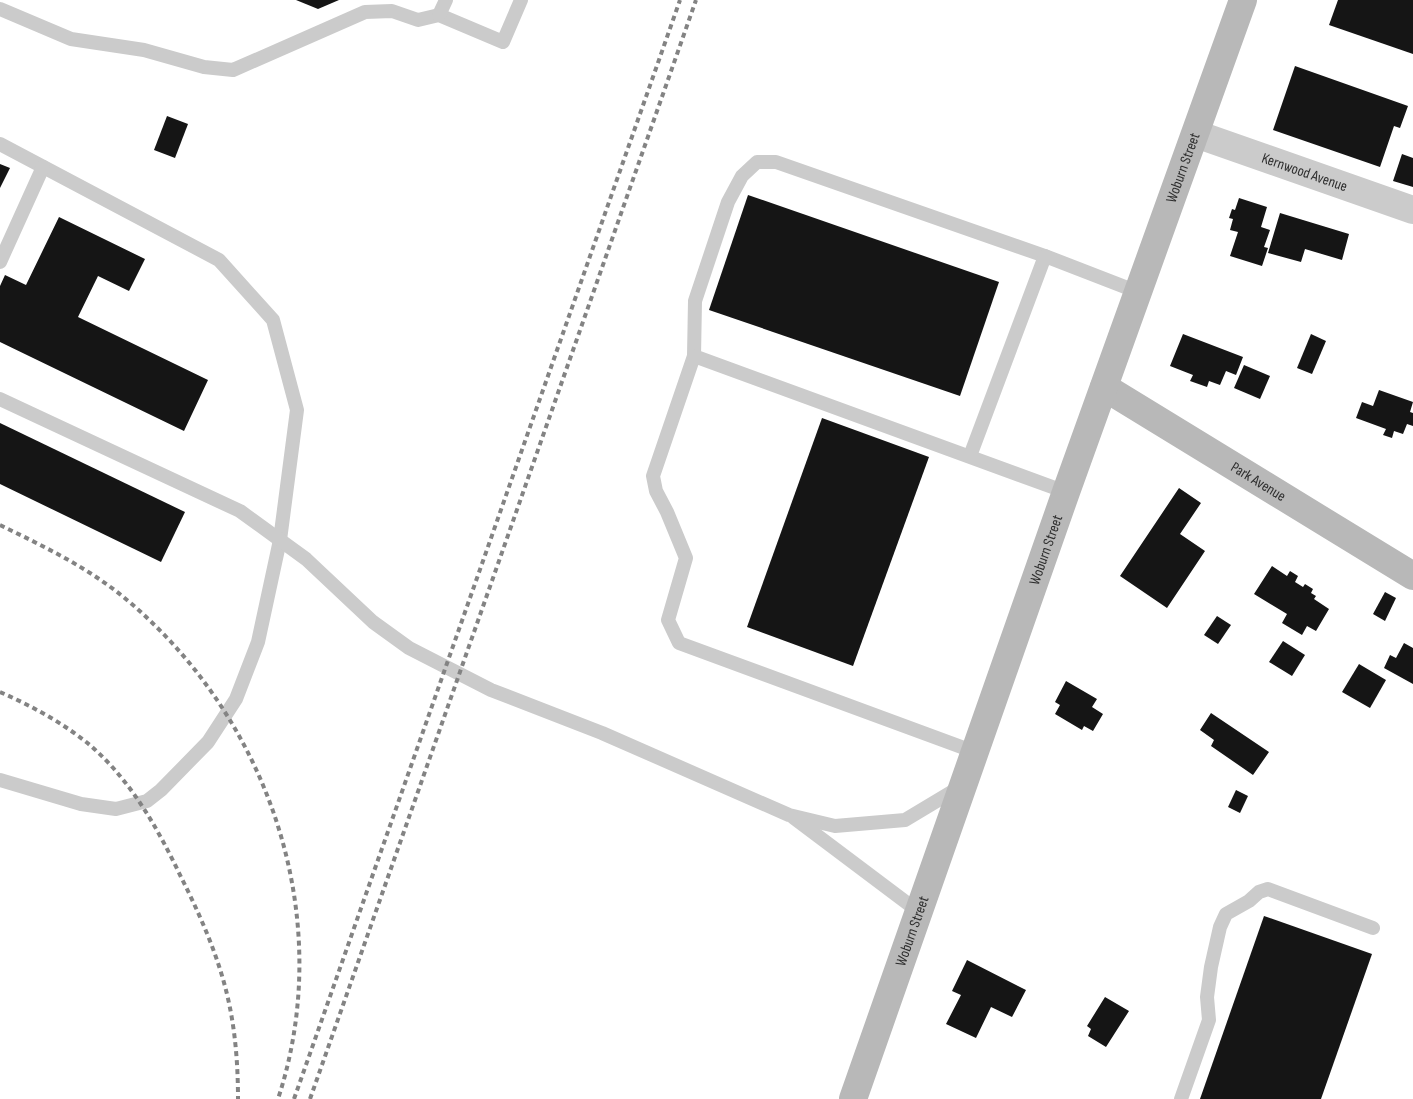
<svg xmlns="http://www.w3.org/2000/svg" width="1413" height="1099" viewBox="0 0 1413 1099" font-family="'Sofia Sans Condensed',sans-serif">
<rect width="100%" height="100%" fill="#fff"/>
<g fill="#151515">
<path d="M 296,0 L 339,0 L 318,9 Z"/>
<path d="M 1338,0 L 1413,0 L 1413,54 L 1329,25 Z"/>
<path d="M 1295,66 L 1408,106 L 1400,128 L 1394,126 L 1380,167 L 1273,130 Z"/>
<path d="M 167,116 L 188,124 L 175,158 L 154,150 Z"/>
<path d="M 1402,154 L 1413,158 L 1413,187 L 1393,181 Z"/>
<path d="M 0,164 L 10,168 L 0,188 Z"/>
<path d="M 748,195 L 999,282 L 960,396 L 709,310 Z"/>
<path d="M 1239,198 L 1267,207 L 1261,227 L 1270,230 L 1264,247 L 1268,248 L 1262,266 L 1230,256 L 1238,232 L 1230,230 L 1233,219 L 1229,218 L 1232,209 L 1235,210 Z"/>
<path d="M 1280,213 L 1349,234 L 1342,260 L 1305,249 L 1301,262 L 1268,253 Z"/>
<path d="M 59,217 L 145,259 L 129,291 L 98,276 L 78,317 L 208,380 L 184,431 L 0,342 L 0,286 L 5,275 L 26,285 Z"/>
<path d="M 1183,334 L 1243,357 L 1236,375 L 1226,371 L 1220,385 L 1209,381 L 1207,387 L 1190,381 L 1193,375 L 1170,366 Z"/>
<path d="M 1311,334 L 1326,341 L 1312,374 L 1297,368 Z"/>
<path d="M 1244,365 L 1270,376 L 1260,399 L 1234,388 Z"/>
<path d="M 1379,390 L 1413,402 L 1410,412 L 1413,413 L 1413,426 L 1407,424 L 1403,434 L 1394,431 L 1392,438 L 1383,435 L 1386,429 L 1356,418 L 1362,402 L 1373,406 Z"/>
<path d="M 822,418 L 929,457 L 853,666 L 747,627 Z"/>
<path d="M 0,423 L 185,512 L 161,562 L 0,484 Z"/>
<path d="M 1179,488 L 1201,503 L 1180,534 L 1205,551 L 1167,608 L 1120,576 Z"/>
<path d="M 1272,566 L 1287,576 L 1290,571 L 1298,576 L 1295,582 L 1303,587 L 1305,584 L 1313,589 L 1311,593 L 1316,596 L 1314,599 L 1329,609 L 1316,631 L 1307,626 L 1302,635 L 1282,623 L 1287,614 L 1254,594 Z"/>
<path d="M 1385,592 L 1396,598 L 1385,621 L 1373,614 Z"/>
<path d="M 1217,616 L 1231,625 L 1218,644 L 1204,635 Z"/>
<path d="M 1283,641 L 1305,655 L 1292,676 L 1269,662 Z"/>
<path d="M 1404,643 L 1413,648 L 1413,684 L 1384,668 L 1390,655 L 1396,658 Z"/>
<path d="M 1359,664 L 1386,680 L 1370,708 L 1342,692 Z"/>
<path d="M 1066,681 L 1097,699 L 1092,707 L 1103,714 L 1093,731 L 1084,726 L 1082,730 L 1055,714 L 1060,705 L 1055,702 Z"/>
<path d="M 1211,713 L 1269,752 L 1253,775 L 1211,746 L 1214,740 L 1200,730 Z"/>
<path d="M 1236,790 L 1248,796 L 1240,813 L 1228,807 Z"/>
<path d="M 1264,916 L 1372,954 L 1321,1099 L 1200,1099 Z"/>
<path d="M 967,960 L 1026,990 L 1012,1017 L 991,1007 L 976,1038 L 946,1024 L 961,995 L 952,991 Z"/>
<path d="M 1105,997 L 1129,1011 L 1106,1047 L 1088,1036 L 1091,1029 L 1087,1026 Z"/>
</g>
<g fill="none" stroke-linecap="round" stroke-linejoin="round">
<g stroke="#cbcbcb" stroke-width="14">
<path d="M 0,9 L 71,39 L 144,50 L 204,67 L 233,70 L 365,12 L 392,11 L 418,20 L 439,15 L 503,42 L 521,0"/>
<path d="M 439,15 L 446,0"/>
<path d="M 0,144 L 219,260 L 273,320 L 297,410 L 280,540 L 258,642 L 236,699 L 208,742 L 161,790 L 147,801 L 116,809 L 81,804 L 0,780"/>
<path d="M 0,262 L 43,167"/>
<path d="M 694,356 L 695,301 L 728,202 L 742,176 L 757,162 L 776,162 L 1045,256"/>
<path d="M 0,399 L 240,511 L 306,559 L 373,622 L 409,648 L 491,690 L 602,733 L 789,815 L 835,826 L 905,820 L 960,787"/>
<path d="M 970,456 L 1045,256 L 1138,292"/>
<path d="M 975,752 L 679,643 L 668,620 L 686,558 L 667,512 L 656,491 L 653,476 L 694,356 L 1066,492"/>
<path d="M 794,818 L 919,912"/>
<path d="M 1181,1099 L 1209,1020 L 1207,997 L 1211,967 L 1220,927 L 1226,914 L 1249,901 L 1259,892 L 1268,889 L 1373,928"/>
</g>
<path stroke="#cbcbcb" stroke-width="28" id="s1" d="M 1196,134 L 1413,210"/>
<g stroke="#b8b8b8" stroke-width="28">
<path id="s2" d="M 1104,387 L 1413,576"/>
<path id="s3" d="M 853,1099 L 1066,492 L 1243,0"/>
</g>
<g stroke="#838383" stroke-width="4" stroke-dasharray="5 4" stroke-linecap="butt">
<path d="M 0,525 C 45,547 89,568 127,600 C 270,720 337,919 278,1099"/>
<path d="M 0,692 C 32,706 65,724 91,746 C 132,782 158,829 181,877 C 202,919 221,962 230,1008 C 236,1038 238,1069 238,1099"/>
<path d="M 294,1099 L 680,0"/>
<path d="M 310,1099 L 696,0"/>
</g>
</g>
<g text-anchor="middle" stroke-width="5" stroke-linejoin="round" paint-order="stroke">
<g font-size="15" fill="#2e2e2e" stroke="#fff">
<text dy="5" stroke="none"><textPath href="#s3" startOffset="988">Woburn Street</textPath></text>
<text dy="5" stroke="none"><textPath href="#s1" startOffset="115">Kernwood Avenue</textPath></text>
<text dy="5" stroke="none"><textPath href="#s2" startOffset="181">Park Avenue</textPath></text>
<text dy="5" stroke="none"><textPath href="#s3" startOffset="582">Woburn Street</textPath></text>
<text dy="5" stroke="none"><textPath href="#s3" startOffset="178">Woburn Street</textPath></text>
</g>
</g>
</svg>
